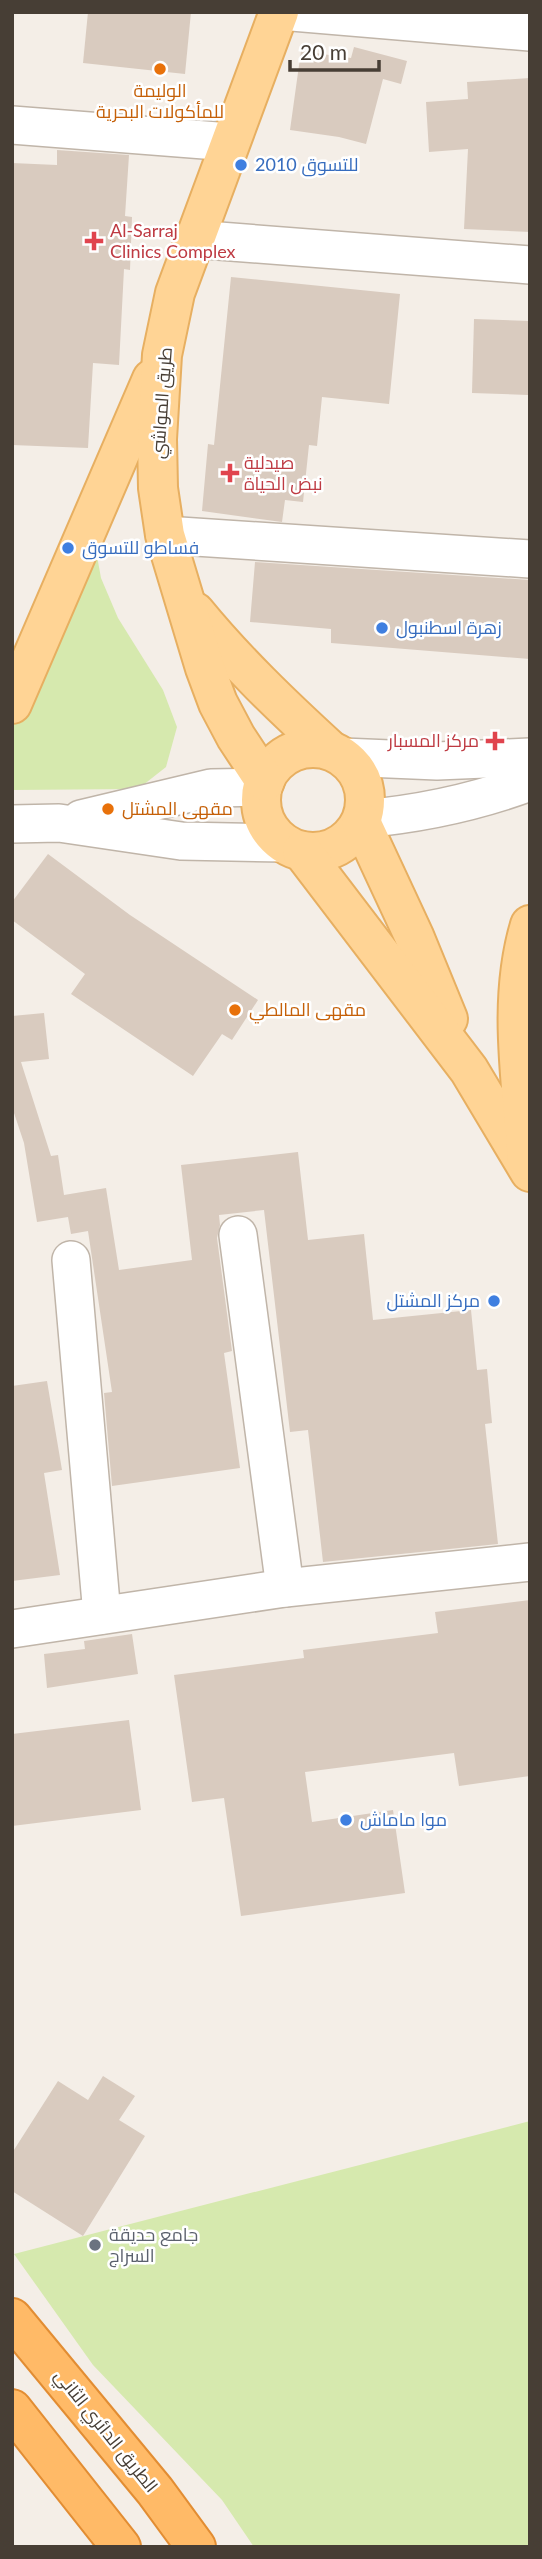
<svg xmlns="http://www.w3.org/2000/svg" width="542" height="2559" viewBox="0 0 542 2559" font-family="Lato,Cairo,sans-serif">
<rect width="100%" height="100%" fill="#f4eee7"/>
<g fill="#d6e9ae">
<path d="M 93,534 L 101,578 L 118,618 L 163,690 L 177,727 L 166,767 L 138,789 L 12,790 L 12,718 Z"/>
<path d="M 530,2121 L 530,2547 L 254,2547 L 222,2500 L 93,2365 L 14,2254 Z"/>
</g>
<g fill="#d9cbbf">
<path d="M 88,12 L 191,12 L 185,74 L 83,63 Z"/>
<path d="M 354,47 L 407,61 L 401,84 L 383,79 L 366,144 L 339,137 L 290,130 L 301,51 L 351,58 Z"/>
<path d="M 530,78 L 530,232 L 464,229 L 468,149 L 429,152 L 426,102 L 468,99 L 467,82 Z"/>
<path d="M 57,150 L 129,155 L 125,216 L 132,217 L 130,270 L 124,269 L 119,365 L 93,363 L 88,448 L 12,445 L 12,163 L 57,165 Z"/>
<path d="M 231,277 L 400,294 L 389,404 L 322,397 L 317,446 L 309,445 L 303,502 L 285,500 L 282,522 L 202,511 L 208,444 L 214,445 Z"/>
<path d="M 474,319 L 530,321 L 528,395 L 472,393 Z"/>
<path d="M 255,562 L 530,580 L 530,659 L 331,643 L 331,629 L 250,622 Z"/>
<path d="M 48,854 L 130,915 L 258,1000 L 232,1040 L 222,1034 L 193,1076 L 71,994 L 85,974 L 12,920 L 12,902 Z"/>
<path d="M 44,1013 L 49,1059 L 21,1062 L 51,1156 L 58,1155 L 64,1195 L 106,1188 L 119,1270 L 192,1260 L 181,1165 L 298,1152 L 308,1240 L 364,1234 L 373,1320 L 471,1310 L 477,1370 L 487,1369 L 492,1423 L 485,1424 L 498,1544 L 323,1562 L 308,1430 L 290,1432 L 264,1210 L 219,1215 L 220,1225 L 217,1238 L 232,1351 L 224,1353 L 240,1468 L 112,1486 L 104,1393 L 112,1392 L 88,1231 L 71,1234 L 68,1217 L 37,1222 L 24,1143 L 12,1107 L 12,1016 Z"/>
<path d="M 47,1381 L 62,1470 L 44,1473 L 60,1575 L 12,1581 L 12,1386 Z"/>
<path d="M 530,1600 L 530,1776 L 459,1786 L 454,1753 L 305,1772 L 312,1822 L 393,1810 L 405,1893 L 241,1916 L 224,1798 L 192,1802 L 174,1675 L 304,1658 L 303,1650 L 438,1633 L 435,1612 Z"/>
<path d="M 132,1634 L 138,1674 L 47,1688 L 44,1654 L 85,1649 L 84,1641 Z"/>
<path d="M 129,1720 L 141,1810 L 12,1826 L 12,1734 Z"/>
<path d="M 103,2076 L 135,2096 L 119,2120 L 145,2136 L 83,2236 L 12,2191 L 12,2153 L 58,2081 L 88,2100 Z"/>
</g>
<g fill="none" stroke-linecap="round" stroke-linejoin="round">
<g stroke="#c0b5a9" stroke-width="40">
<g id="minor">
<path d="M 292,12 L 530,32"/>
<path d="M 12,125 L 230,142"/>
<path d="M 193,239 L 530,265"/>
<path d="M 165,535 L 530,559"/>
<path d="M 343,757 L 437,761 L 530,757"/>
<path d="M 81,819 L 211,788 L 263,787"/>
<path d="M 362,819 C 419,814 476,802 530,782"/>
<path d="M 12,824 L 59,823 L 181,841 L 284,843"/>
<path d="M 238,1235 L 285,1588"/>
<path d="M 71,1260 L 102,1615"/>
<path d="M 12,1629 L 285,1588 L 530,1562"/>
</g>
</g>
<g stroke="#e7af61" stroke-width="42">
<g id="major">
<path d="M 195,612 C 236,662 282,706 330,750"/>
<path d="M 12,704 L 152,379"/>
<circle cx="313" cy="800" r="52"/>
<path d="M 265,781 L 236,737 L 218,703 L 205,668 L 165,535 L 158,488 L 157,439 L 162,355 L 175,293 L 279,12"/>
<path d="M 361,822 L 414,936 L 448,1019"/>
<path d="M 302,851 L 469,1070 L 530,1172"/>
<path d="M 527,1160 C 522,1083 507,1001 530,925"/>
</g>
</g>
<g stroke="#e28d33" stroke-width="42">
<g id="highway">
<path d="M 12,2318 L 155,2491 L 196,2547"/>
<path d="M 12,2409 L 121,2547"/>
</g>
</g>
<use href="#minor" stroke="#fff" stroke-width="37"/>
<use href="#major" stroke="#ffd495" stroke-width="38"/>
<use href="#highway" stroke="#ffba67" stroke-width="38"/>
</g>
<g fill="#e8710a" stroke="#fff" stroke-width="2.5">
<circle cx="160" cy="69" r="7"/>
<circle cx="108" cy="809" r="7"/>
<circle cx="235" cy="1010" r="7"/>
</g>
<g fill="#3f7fe0" stroke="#fff" stroke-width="2.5">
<circle cx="241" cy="165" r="7"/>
<circle cx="68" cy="548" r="7"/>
<circle cx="382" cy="628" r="7"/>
<circle cx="494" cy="1301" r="7"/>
<circle cx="346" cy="1820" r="7"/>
</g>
<g fill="#e0444e" stroke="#fff" stroke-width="2.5">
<path d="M90.5 230.5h7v7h7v7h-7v7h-7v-7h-7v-7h7z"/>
<path d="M226.5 462.5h7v7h7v7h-7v7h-7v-7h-7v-7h7z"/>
<path d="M491.5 730.5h7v7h7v7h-7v7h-7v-7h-7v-7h7z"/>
</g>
<circle fill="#6b7280" stroke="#fff" stroke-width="2.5" cx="95" cy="2245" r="7"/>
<g text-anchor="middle" stroke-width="5" stroke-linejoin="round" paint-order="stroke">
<g font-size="18" fill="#c56008" stroke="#fff" text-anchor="start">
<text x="160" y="97" text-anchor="middle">الوليمة<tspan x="160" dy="21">للمأكولات البحرية</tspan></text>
<text x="122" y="815">مقهى المشتل</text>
<text x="249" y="1016">مقهى المالطي</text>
</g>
<g font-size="18" fill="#366cbe" stroke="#fff" text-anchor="start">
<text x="255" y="171">2010 للتسوق</text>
<text x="82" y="554">فساطو للتسوق</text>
<text x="396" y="634">زهرة اسطنبول</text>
<text x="480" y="1307" text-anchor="end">مركز المشتل</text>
<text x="360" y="1826">موا ماماش</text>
</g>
<g font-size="18" fill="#be3a42" stroke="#fff" text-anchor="start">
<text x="110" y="237">Al-Sarraj<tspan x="110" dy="21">Clinics Complex</tspan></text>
<text x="244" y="469">صيدلية<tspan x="244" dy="21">نبض الحياة</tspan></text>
<text x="479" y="747" text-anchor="end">مركز المسبار</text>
</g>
<g font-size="18" fill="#473e35" stroke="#fff">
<text transform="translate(162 403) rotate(-86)" y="6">طريق المواشي</text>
<text transform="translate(106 2431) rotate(51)" y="6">الطريق الدائري الثاني</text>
</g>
<g font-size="18" fill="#5b616d" stroke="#fff" text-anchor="start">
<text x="109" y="2241">جامع حديقة<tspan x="109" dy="21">السراج</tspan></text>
</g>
</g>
<rect width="542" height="2559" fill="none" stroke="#473e35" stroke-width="28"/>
<path d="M290 60v10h89v-10" fill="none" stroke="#473e35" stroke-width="3.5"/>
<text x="300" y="60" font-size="21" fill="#473e35" stroke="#ffffff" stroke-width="5" paint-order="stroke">20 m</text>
</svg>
